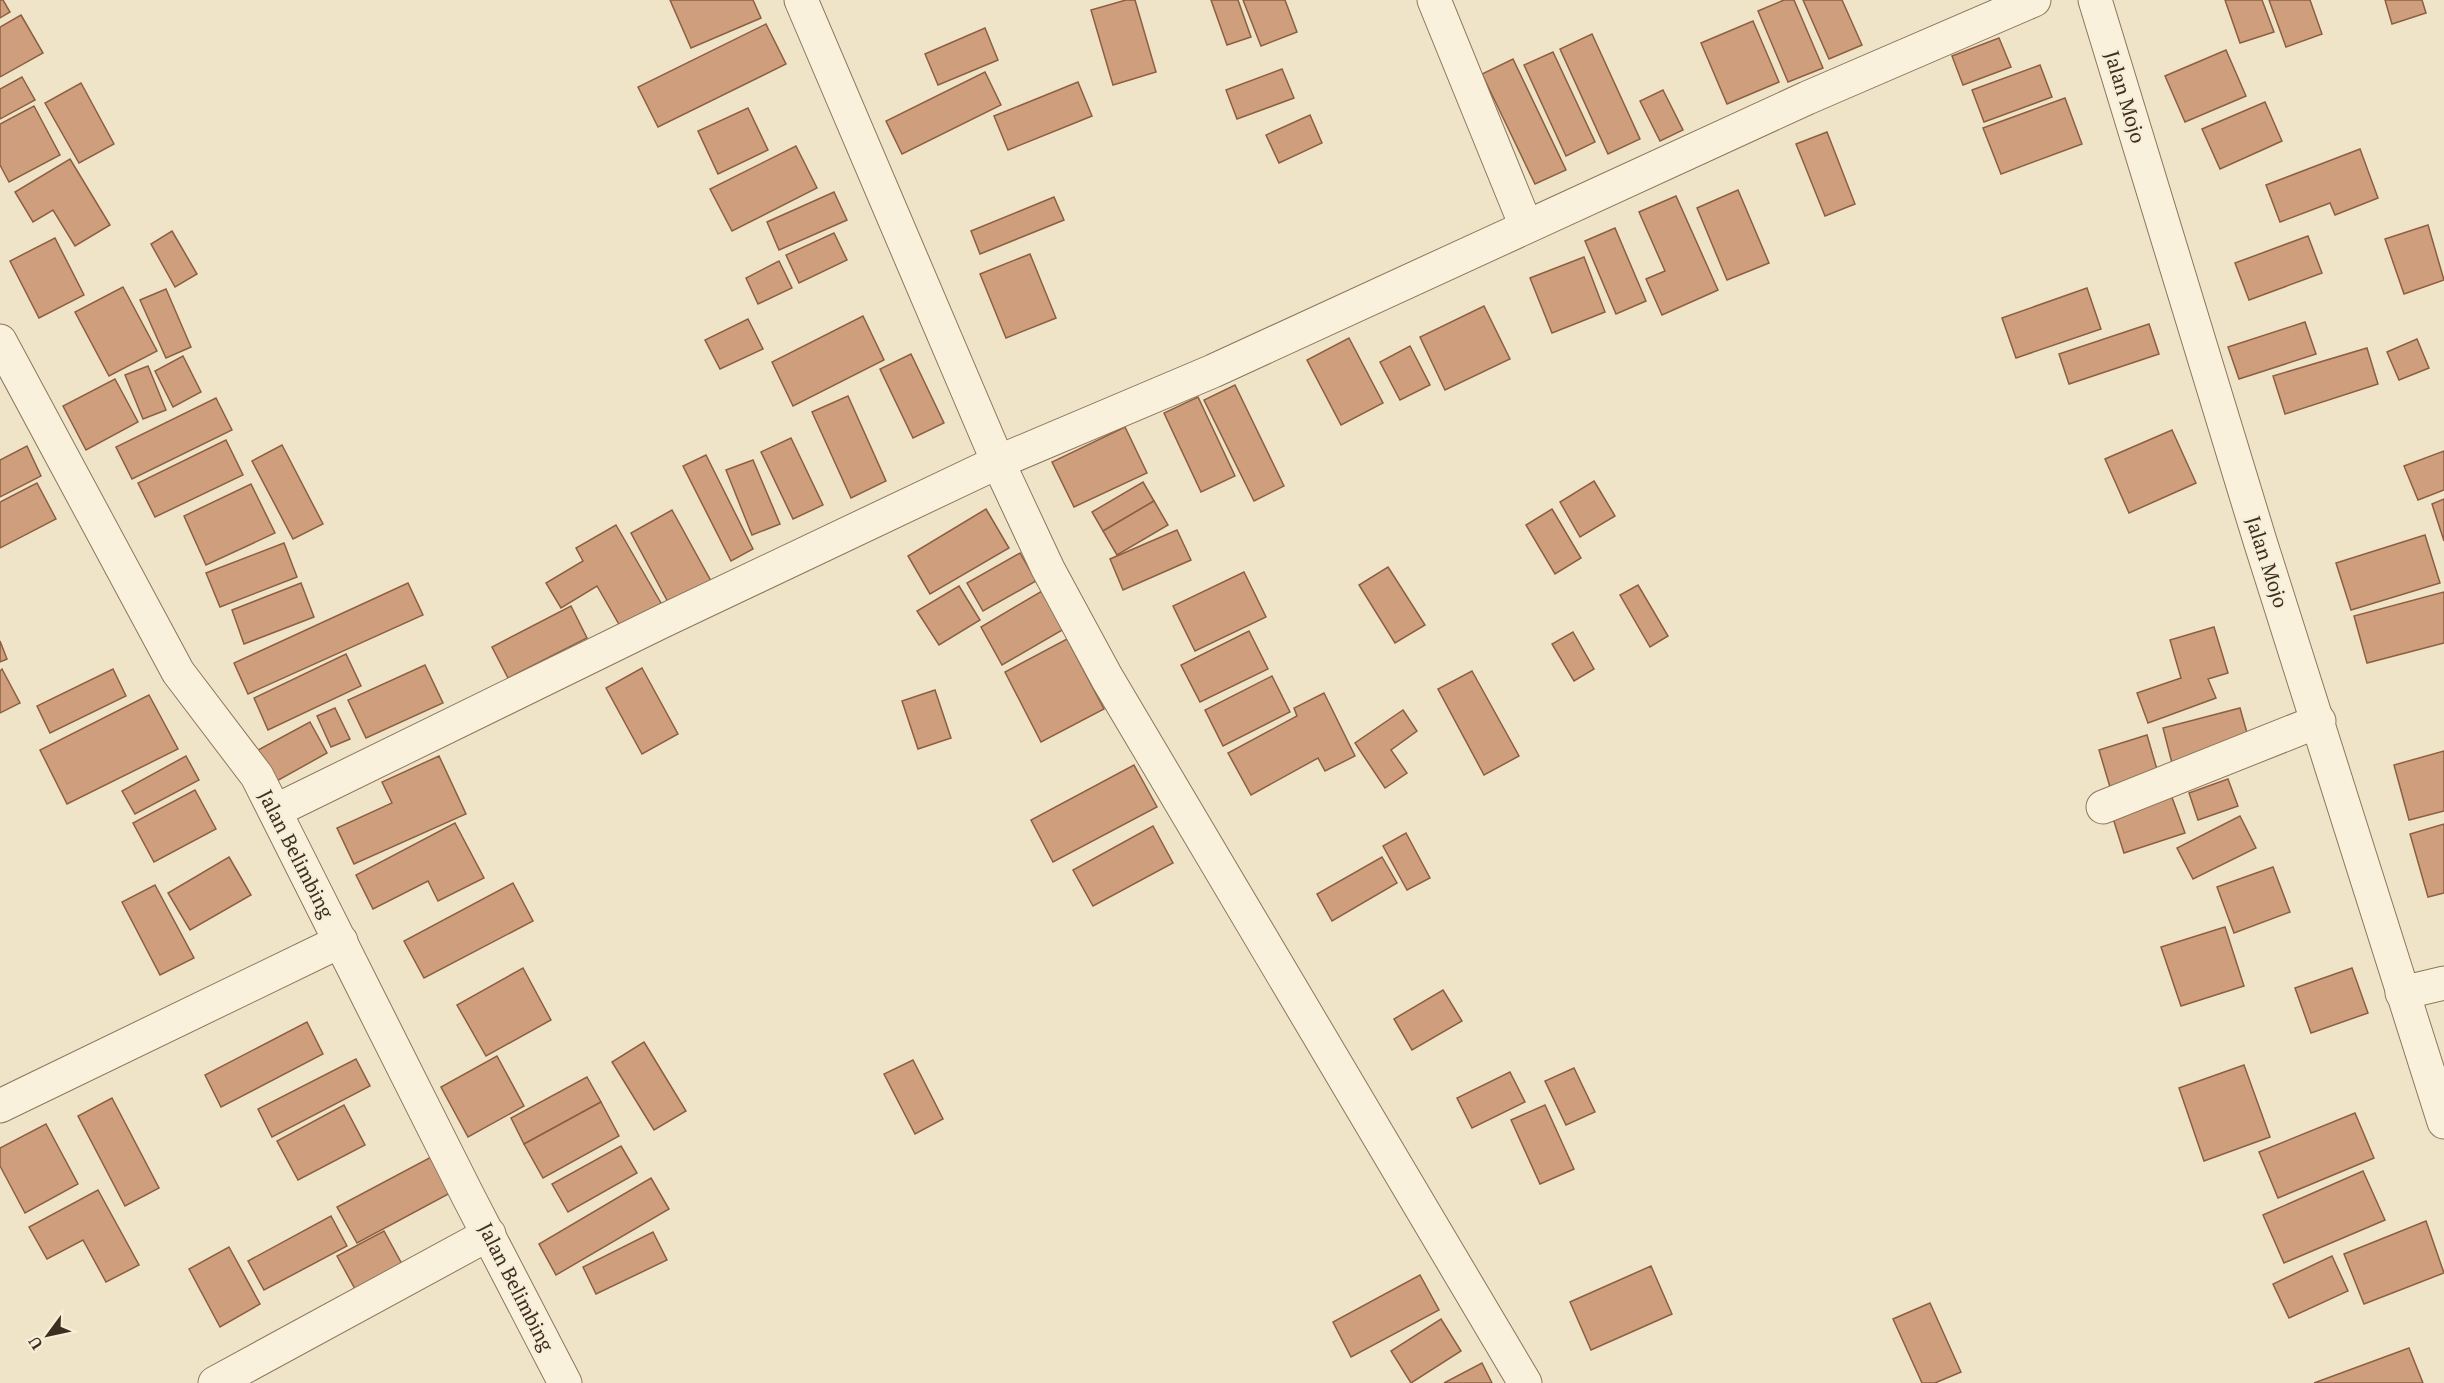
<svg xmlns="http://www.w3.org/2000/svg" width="2444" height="1383" viewBox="0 0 2444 1383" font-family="'PT Serif',serif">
<rect width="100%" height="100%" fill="#f0e4c8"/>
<g fill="#cf9f7d" stroke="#8d5f41" stroke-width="1.5">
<path d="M 0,0 L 3,0 L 10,12 L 0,18 Z"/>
<path d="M 670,0 L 753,0 L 761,18 L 691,48 Z"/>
<path d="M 1126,0 L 1135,0 L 1156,72 L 1113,85 L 1091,10 Z"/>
<path d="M 1211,0 L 1238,0 L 1251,37 L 1227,45 Z"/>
<path d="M 1243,0 L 1285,0 L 1297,32 L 1261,46 Z"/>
<path d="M 1784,0 L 1794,0 L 1823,68 L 1788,82 L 1758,11 Z"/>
<path d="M 1803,0 L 1842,0 L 1862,45 L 1829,59 Z"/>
<path d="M 2225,0 L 2262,0 L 2274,32 L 2240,43 Z"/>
<path d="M 2269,0 L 2310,0 L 2322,34 L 2286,47 Z"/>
<path d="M 2385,0 L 2422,0 L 2426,13 L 2392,24 Z"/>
<path d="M 21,15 L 43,53 L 0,77 L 0,27 Z"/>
<path d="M 1753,21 L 1779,82 L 1727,104 L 1701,43 Z"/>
<path d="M 766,24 L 786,64 L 658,127 L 638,87 Z"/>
<path d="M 985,28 L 998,60 L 938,85 L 925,54 Z"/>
<path d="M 1592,34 L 1640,139 L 1608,154 L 1560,49 Z"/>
<path d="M 1999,38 L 2011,67 L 1963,85 L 1952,56 Z"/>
<path d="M 2226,50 L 2246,96 L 2185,122 L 2165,76 Z"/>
<path d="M 1553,52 L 1595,142 L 1566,156 L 1524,65 Z"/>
<path d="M 1513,59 L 1566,170 L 1535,184 L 1482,74 Z"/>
<path d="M 2040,65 L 2052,97 L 1984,122 L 1972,90 Z"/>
<path d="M 1282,69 L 1294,98 L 1237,119 L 1226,90 Z"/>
<path d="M 985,72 L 1001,105 L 902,154 L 886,121 Z"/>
<path d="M 22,77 L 35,100 L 0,119 L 0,89 Z"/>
<path d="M 1078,82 L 1092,116 L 1008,150 L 994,116 Z"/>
<path d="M 81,83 L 114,144 L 79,163 L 45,103 Z"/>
<path d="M 1663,90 L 1683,130 L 1660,141 L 1640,101 Z"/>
<path d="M 2065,98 L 2082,144 L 2001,174 L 1983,128 Z"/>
<path d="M 2265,102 L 2282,141 L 2220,169 L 2202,129 Z"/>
<path d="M 34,106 L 60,155 L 9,182 L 0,165 L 0,124 Z"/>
<path d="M 748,108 L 768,150 L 718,174 L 698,131 Z"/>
<path d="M 1310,115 L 1322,143 L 1279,163 L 1266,135 Z"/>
<path d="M 1827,132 L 1855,204 L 1825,216 L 1796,144 Z"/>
<path d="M 796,146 L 817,188 L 732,231 L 710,189 Z"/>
<path d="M 2360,149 L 2378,198 L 2335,215 L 2330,203 L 2280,222 L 2266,185 Z"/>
<path d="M 70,159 L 110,225 L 75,246 L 53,210 L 33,222 L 15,192 Z"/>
<path d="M 1738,190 L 1769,263 L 1727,280 L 1697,208 Z"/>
<path d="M 834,192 L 847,220 L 779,250 L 767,222 Z"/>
<path d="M 1676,196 L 1718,290 L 1662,315 L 1646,279 L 1665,271 L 1639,212 Z"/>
<path d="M 1054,197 L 1064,220 L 980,254 L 971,231 Z"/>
<path d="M 2428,225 L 2444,280 L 2404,294 L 2385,239 Z"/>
<path d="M 1615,228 L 1646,301 L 1616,314 L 1585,241 Z"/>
<path d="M 172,231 L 197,274 L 175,287 L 151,244 Z"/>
<path d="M 834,233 L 847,260 L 799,283 L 786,255 Z"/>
<path d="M 2308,236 L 2322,273 L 2249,300 L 2235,263 Z"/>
<path d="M 55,238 L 84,295 L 39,318 L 10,261 Z"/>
<path d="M 1030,254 L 1056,318 L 1006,338 L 980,274 Z"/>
<path d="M 1584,257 L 1605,312 L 1552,333 L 1530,278 Z"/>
<path d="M 779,261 L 792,288 L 758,304 L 746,278 Z"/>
<path d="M 123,287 L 157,351 L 109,376 L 75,312 Z"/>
<path d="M 2087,288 L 2101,329 L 2016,358 L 2002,318 Z"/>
<path d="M 166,289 L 191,347 L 166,358 L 140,300 Z"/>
<path d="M 1484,306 L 1510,359 L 1445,390 L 1420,337 Z"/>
<path d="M 863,316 L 884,360 L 793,406 L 772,362 Z"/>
<path d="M 748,319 L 763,349 L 720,369 L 705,340 Z"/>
<path d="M 2305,322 L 2316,354 L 2239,379 L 2228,347 Z"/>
<path d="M 2149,324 L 2159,354 L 2069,384 L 2059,354 Z"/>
<path d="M 1349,338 L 1383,403 L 1341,425 L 1307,360 Z"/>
<path d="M 2417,339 L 2429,368 L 2399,380 L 2387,352 Z"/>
<path d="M 1410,346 L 1430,385 L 1400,400 L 1380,362 Z"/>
<path d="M 2367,348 L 2378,384 L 2285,414 L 2273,376 Z"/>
<path d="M 911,354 L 944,423 L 913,438 L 880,369 Z"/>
<path d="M 183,356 L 201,392 L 173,407 L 155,371 Z"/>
<path d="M 148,366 L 166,410 L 143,419 L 125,375 Z"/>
<path d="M 115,379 L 138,422 L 86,450 L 63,406 Z"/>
<path d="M 1235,385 L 1284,486 L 1254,501 L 1204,400 Z"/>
<path d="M 848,396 L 886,481 L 851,498 L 812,412 Z"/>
<path d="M 1198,397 L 1235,476 L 1201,492 L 1164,413 Z"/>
<path d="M 216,398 L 232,430 L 132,479 L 116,447 Z"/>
<path d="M 1125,427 L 1147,473 L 1074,507 L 1052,462 Z"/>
<path d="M 2172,430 L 2196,483 L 2129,513 L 2105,459 Z"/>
<path d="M 791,438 L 823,505 L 793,519 L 761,452 Z"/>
<path d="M 226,440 L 243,475 L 155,517 L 138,483 Z"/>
<path d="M 282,445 L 323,524 L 293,539 L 252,461 Z"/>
<path d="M 27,446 L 41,476 L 0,497 L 0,460 Z"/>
<path d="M 2444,451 L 2444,490 L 2418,500 L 2404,466 Z"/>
<path d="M 706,455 L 753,549 L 731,561 L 683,466 Z"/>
<path d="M 753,460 L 780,524 L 752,535 L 726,470 Z"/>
<path d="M 1594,481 L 1615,516 L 1580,537 L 1560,502 Z"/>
<path d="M 1143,482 L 1154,501 L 1103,531 L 1092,512 Z"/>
<path d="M 37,483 L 56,519 L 0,548 L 0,502 Z"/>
<path d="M 251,484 L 275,533 L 206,565 L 184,516 Z"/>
<path d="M 2444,499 L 2444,541 L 2432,504 Z"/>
<path d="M 1154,501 L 1168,525 L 1117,555 L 1103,531 Z"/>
<path d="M 986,509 L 1009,548 L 930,594 L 908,556 Z"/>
<path d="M 1552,509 L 1581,558 L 1555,574 L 1526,525 Z"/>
<path d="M 672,510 L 711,581 L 669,604 L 631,533 Z"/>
<path d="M 616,525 L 665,610 L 624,633 L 597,586 L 561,608 L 546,583 L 583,561 L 576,548 Z"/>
<path d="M 1177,530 L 1191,560 L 1123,590 L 1110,559 Z"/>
<path d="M 2425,535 L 2440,583 L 2351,610 L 2336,563 Z"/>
<path d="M 284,543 L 297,577 L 220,607 L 206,573 Z"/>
<path d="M 1020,553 L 1036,581 L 983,611 L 967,583 Z"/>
<path d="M 1388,567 L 1425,625 L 1395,643 L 1359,585 Z"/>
<path d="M 1244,572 L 1266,617 L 1195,651 L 1173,606 Z"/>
<path d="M 301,583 L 314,617 L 244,644 L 232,610 Z"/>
<path d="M 408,583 L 423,615 L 248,694 L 234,663 Z"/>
<path d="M 1638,585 L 1668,636 L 1650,647 L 1620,595 Z"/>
<path d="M 959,586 L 980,620 L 939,645 L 917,611 Z"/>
<path d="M 1042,591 L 1064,629 L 1002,665 L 981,627 Z"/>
<path d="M 2444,592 L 2444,643 L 2367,663 L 2354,616 Z"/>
<path d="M 571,606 L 587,638 L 508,678 L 492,647 Z"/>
<path d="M 2214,627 L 2228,673 L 2208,679 L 2216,698 L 2148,723 L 2137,693 L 2181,678 L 2170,640 Z"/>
<path d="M 1249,631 L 1268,669 L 1200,702 L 1181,665 Z"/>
<path d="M 1573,632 L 1594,669 L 1574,681 L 1552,644 Z"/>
<path d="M 1067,639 L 1104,709 L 1041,742 L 1005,672 Z"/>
<path d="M 0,641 L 7,659 L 0,662 Z"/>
<path d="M 346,654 L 361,686 L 268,730 L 254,698 Z"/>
<path d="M 425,665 L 443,703 L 366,738 L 348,700 Z"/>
<path d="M 642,668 L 678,734 L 642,754 L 606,688 Z"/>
<path d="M 2,669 L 20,703 L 0,713 L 0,671 Z"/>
<path d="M 113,669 L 126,696 L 50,733 L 37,706 Z"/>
<path d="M 1472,671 L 1519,756 L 1484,775 L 1438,689 Z"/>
<path d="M 1272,676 L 1290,712 L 1223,746 L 1205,710 Z"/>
<path d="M 935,690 L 951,738 L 918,749 L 902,701 Z"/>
<path d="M 1324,693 L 1355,756 L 1325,771 L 1318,758 L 1251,795 L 1228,753 L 1297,716 L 1294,708 Z"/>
<path d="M 149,695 L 178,749 L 67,804 L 40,750 Z"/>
<path d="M 335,708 L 350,739 L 331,747 L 317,716 Z"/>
<path d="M 2240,708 L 2251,747 L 2173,767 L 2163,728 Z"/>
<path d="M 1403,710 L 1417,731 L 1391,750 L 1407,773 L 1385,788 L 1355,743 Z"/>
<path d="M 310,722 L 327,753 L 275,782 L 258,750 Z"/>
<path d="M 2147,735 L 2158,773 L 2110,787 L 2099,750 Z"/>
<path d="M 2444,751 L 2444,811 L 2409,820 L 2394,765 Z"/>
<path d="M 186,756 L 199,780 L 135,814 L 122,791 Z"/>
<path d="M 439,756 L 466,814 L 354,864 L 337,828 L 392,803 L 382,782 Z"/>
<path d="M 1134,765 L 1157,807 L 1053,862 L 1031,820 Z"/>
<path d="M 2228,779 L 2238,806 L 2198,820 L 2189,793 Z"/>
<path d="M 195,790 L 216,829 L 154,862 L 133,823 Z"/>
<path d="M 2170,792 L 2185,833 L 2124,853 L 2111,812 Z"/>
<path d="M 2240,816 L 2256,848 L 2193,879 L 2177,848 Z"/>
<path d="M 455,823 L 484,878 L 438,901 L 428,881 L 373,909 L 356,875 Z"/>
<path d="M 2444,824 L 2444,893 L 2428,897 L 2410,834 Z"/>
<path d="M 1153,826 L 1173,863 L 1093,906 L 1073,870 Z"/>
<path d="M 1406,833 L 1430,878 L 1407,890 L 1383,846 Z"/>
<path d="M 229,857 L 251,895 L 190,930 L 168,893 Z"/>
<path d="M 1382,857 L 1397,883 L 1332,921 L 1317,894 Z"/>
<path d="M 2273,867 L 2290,912 L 2234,933 L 2217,887 Z"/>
<path d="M 513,883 L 533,921 L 424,978 L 404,941 Z"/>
<path d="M 155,885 L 194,958 L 160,975 L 122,902 Z"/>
<path d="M 2225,927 L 2244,986 L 2181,1006 L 2161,947 Z"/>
<path d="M 523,968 L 551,1020 L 486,1056 L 457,1005 Z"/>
<path d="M 2352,968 L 2368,1013 L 2311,1033 L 2295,988 Z"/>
<path d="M 1443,990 L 1462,1021 L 1412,1050 L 1394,1019 Z"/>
<path d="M 307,1022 L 323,1054 L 221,1107 L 205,1075 Z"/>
<path d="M 644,1042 L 686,1111 L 654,1130 L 612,1062 Z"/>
<path d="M 497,1056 L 524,1106 L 468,1137 L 441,1087 Z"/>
<path d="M 356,1059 L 370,1086 L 272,1137 L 258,1109 Z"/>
<path d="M 913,1060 L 943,1119 L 915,1134 L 884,1074 Z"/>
<path d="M 2244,1065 L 2270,1137 L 2204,1161 L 2179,1088 Z"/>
<path d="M 1574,1068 L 1595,1112 L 1566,1125 L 1545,1081 Z"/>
<path d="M 1510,1072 L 1525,1102 L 1472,1128 L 1457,1098 Z"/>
<path d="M 587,1077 L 601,1102 L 524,1144 L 511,1118 Z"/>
<path d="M 112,1098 L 159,1188 L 125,1206 L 78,1116 Z"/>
<path d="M 601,1102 L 619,1136 L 543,1178 L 524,1144 Z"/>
<path d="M 344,1105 L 365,1145 L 298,1180 L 277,1141 Z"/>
<path d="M 1545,1105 L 1574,1169 L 1540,1184 L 1511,1120 Z"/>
<path d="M 2355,1113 L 2374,1158 L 2278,1198 L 2259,1152 Z"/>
<path d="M 46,1124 L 78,1184 L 25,1213 L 0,1166 L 0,1148 Z"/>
<path d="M 621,1146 L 637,1173 L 568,1212 L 552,1184 Z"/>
<path d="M 435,1155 L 454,1191 L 357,1243 L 337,1207 Z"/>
<path d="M 2363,1171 L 2385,1220 L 2284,1263 L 2263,1215 Z"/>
<path d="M 651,1178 L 669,1209 L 556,1275 L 539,1244 Z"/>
<path d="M 98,1190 L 139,1265 L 106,1282 L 83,1240 L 47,1259 L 29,1227 Z"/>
<path d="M 331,1216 L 347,1246 L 264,1290 L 248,1261 Z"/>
<path d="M 2426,1221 L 2444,1273 L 2364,1304 L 2344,1254 Z"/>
<path d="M 384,1231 L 408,1275 L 361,1300 L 337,1256 Z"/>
<path d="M 653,1232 L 667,1260 L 596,1294 L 583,1267 Z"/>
<path d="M 229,1247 L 260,1304 L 220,1327 L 189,1269 Z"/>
<path d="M 2332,1256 L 2348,1291 L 2289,1318 L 2273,1284 Z"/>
<path d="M 1651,1266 L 1672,1314 L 1591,1350 L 1570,1302 Z"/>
<path d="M 1420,1275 L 1439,1310 L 1351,1357 L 1333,1322 Z"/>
<path d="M 1930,1303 L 1961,1372 L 1935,1383 L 1922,1383 L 1893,1319 Z"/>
<path d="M 1441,1319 L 1461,1351 L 1411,1383 L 1391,1351 Z"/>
<path d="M 2409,1348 L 2423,1383 L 2314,1383 Z"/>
<path d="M 1482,1363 L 1492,1383 L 1444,1383 Z"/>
</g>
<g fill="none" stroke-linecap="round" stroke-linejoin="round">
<g stroke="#8d765c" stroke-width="35">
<g id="minor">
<path d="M 801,0 L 998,462 L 1048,569 L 1107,678 L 1525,1383"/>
<path d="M 1434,0 L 1526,226"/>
<path d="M 2095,0 L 2260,541 L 2444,1122"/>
<path d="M 0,341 L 178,672 L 257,776 L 468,1196 L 565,1383"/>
<path d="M 2103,807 L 2319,721"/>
<path d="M 275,811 L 663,621 L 998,462 L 1213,371 L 1807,98 L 2034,0"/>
<path d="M 2402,993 L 2444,983"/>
<path d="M 0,1106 L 341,941"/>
<path d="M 215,1383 L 489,1234"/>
</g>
</g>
<use href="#minor" stroke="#faf1dc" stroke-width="33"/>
</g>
<g text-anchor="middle" stroke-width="4.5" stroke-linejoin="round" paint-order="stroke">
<g font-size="20" fill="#3d2e20" stroke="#f7eed8">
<text transform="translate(2125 97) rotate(73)" y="7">Jalan Mojo</text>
<text transform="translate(2267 562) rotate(72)" y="7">Jalan Mojo</text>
<text transform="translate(296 854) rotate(63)" y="7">Jalan Belimbing</text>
<text transform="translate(516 1287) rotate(63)" y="7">Jalan Belimbing</text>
</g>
</g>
<g transform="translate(48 1335) rotate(237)" stroke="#f7eed8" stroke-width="4.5" paint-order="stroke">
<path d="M0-4.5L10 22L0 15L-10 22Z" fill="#3d2e20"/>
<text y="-9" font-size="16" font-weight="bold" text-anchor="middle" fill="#3d2e20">U</text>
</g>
</svg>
